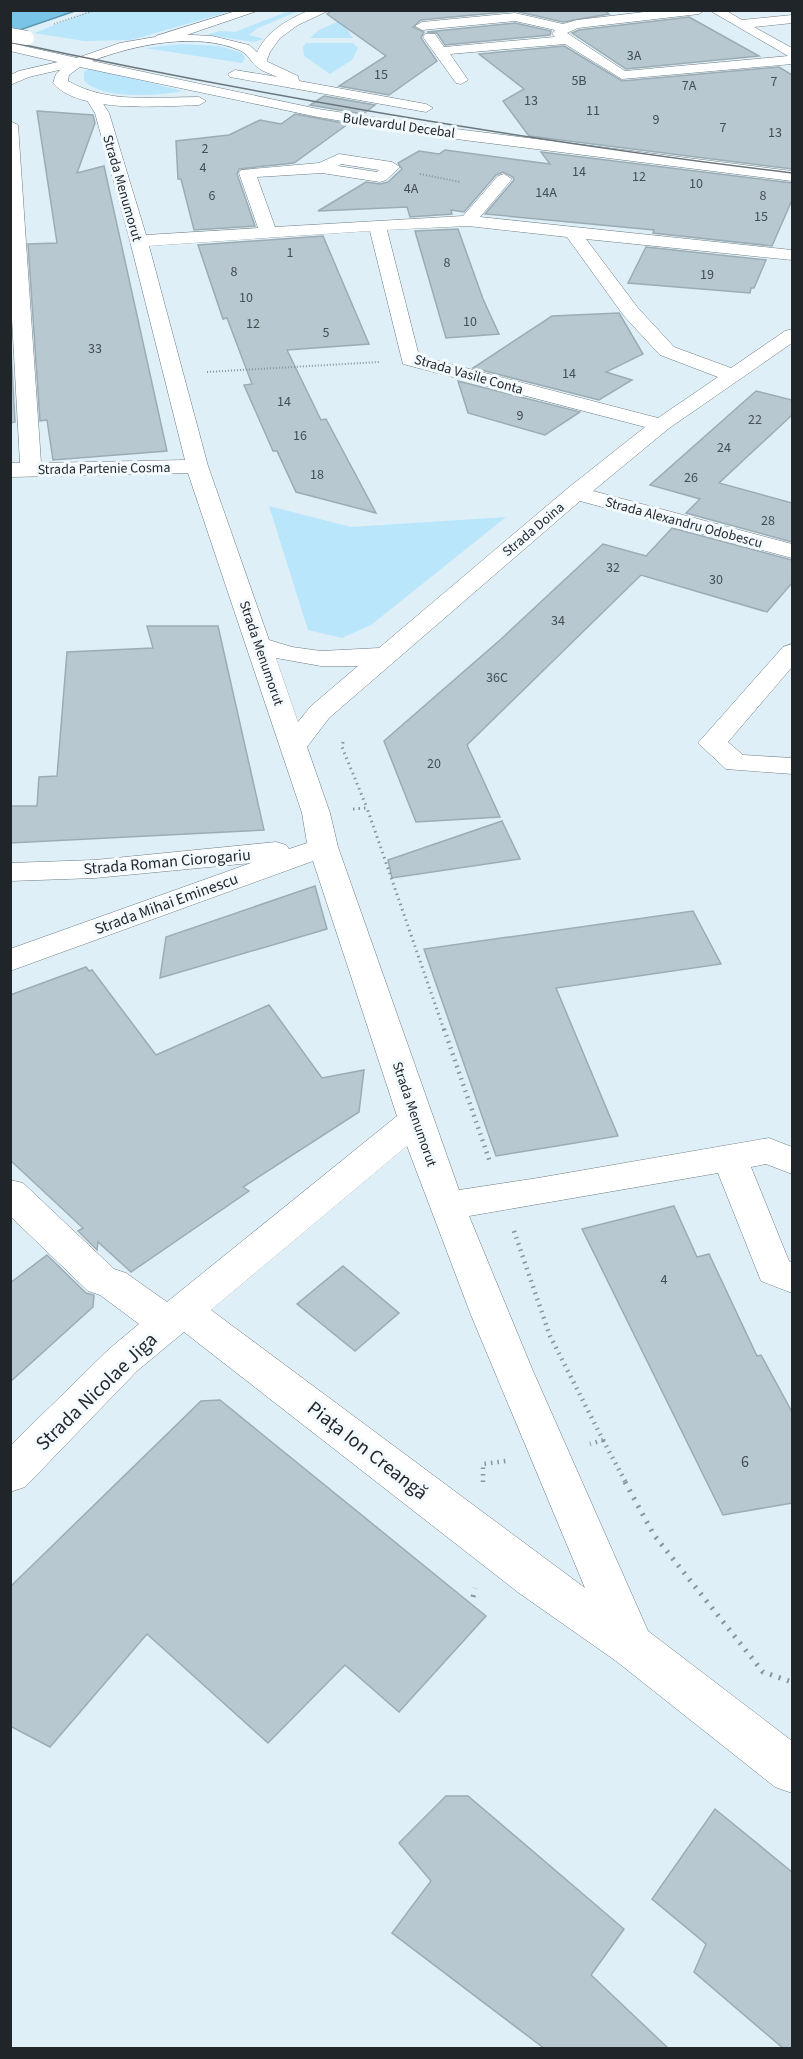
<svg xmlns="http://www.w3.org/2000/svg" width="803" height="2059" viewBox="0 0 803 2059" font-family="'Source Sans 3',sans-serif">
<rect width="100%" height="100%" fill="#deeff7"/>
<g fill="#bae6fb">
<path d="M 90,11 L 90,10 L 232,11 L 131,40 L 84,41 L 34,33 Z"/>
<path d="M 289,11 L 312,11 L 296,12 L 258,28 L 249,35 L 264,39 L 254,42 L 207,35 L 220,31 L 235,32 Z"/>
<path d="M 341,20 L 353,38 L 310,38 L 319,30 Z"/>
<path d="M 306,43 L 353,43 L 358,48 L 352,60 L 330,74 L 304,56 L 303,47 Z"/>
<path d="M 181,44 L 219,46 L 242,53 L 245,58 L 242,63 L 145,48 Z"/>
<path d="M 90,68 L 183,91 C 159,96 100,100 84,80 L 84,72 Z"/>
<path d="M 269,506 L 351,527 L 506,517 L 371,625 L 342,638 L 308,630 Z"/>
</g>
<path fill="#78c5e8" stroke="#5d95af" stroke-width="1.5" d="M 11,11 L 75,11 L 11,33 Z"/>
<g fill="#b7c8d0" stroke="#9cacb4" stroke-width="1.5">
<path d="M 332,10 L 604,10 L 609,14 L 563,22 L 515,11 L 421,20 L 413,27 L 424,32 L 421,38 L 437,61 L 389,95 L 339,86 L 386,56 L 327,14 Z"/>
<path d="M 689,17 L 759,56 L 626,69 L 572,33 L 579,30 Z"/>
<path d="M 515,23 L 551,31 L 550,35 L 445,45 L 437,33 L 427,32 Z"/>
<path d="M 564,46 L 622,81 L 779,67 L 792,75 L 792,169 L 529,136 L 503,101 L 524,89 L 479,54 Z"/>
<path d="M 324,96 L 375,105 L 363,114 L 310,105 Z"/>
<path d="M 37,111 L 93,115 L 95,123 L 77,173 L 104,166 L 167,451 L 53,460 L 47,420 L 40,421 L 28,244 L 57,243 Z"/>
<path d="M 295,114 L 348,124 L 294,163 L 239,169 L 237,174 L 255,226 L 194,230 L 181,179 L 178,179 L 176,141 L 229,135 L 260,120 L 281,124 Z"/>
<path d="M 445,150 L 550,164 L 541,152 L 792,183 L 792,200 L 772,246 L 653,233 L 654,230 L 485,214 L 514,180 L 513,177 L 503,172 L 496,175 L 464,212 L 451,210 L 452,214 L 410,217 L 407,207 L 318,211 L 366,182 L 380,184 L 388,182 L 402,169 L 398,163 L 419,151 L 439,154 Z"/>
<path d="M 458,229 L 483,299 L 499,334 L 446,338 L 415,231 Z"/>
<path d="M 323,236 L 369,344 L 287,350 L 321,420 L 326,419 L 376,513 L 296,492 L 277,451 L 273,451 L 244,385 L 252,384 L 227,318 L 223,319 L 198,245 Z"/>
<path d="M 646,247 L 766,260 L 754,288 L 751,288 L 750,293 L 628,283 Z"/>
<path d="M 619,313 L 643,354 L 606,372 L 632,380 L 599,400 L 473,368 L 552,316 Z"/>
<path d="M 10,333 L 15,422 L 10,423 Z"/>
<path d="M 458,381 L 580,412 L 545,435 L 468,413 Z"/>
<path d="M 756,391 L 792,400 L 792,415 L 719,483 L 792,503 L 792,542 L 686,513 L 700,499 L 650,485 Z"/>
<path d="M 672,528 L 792,560 L 792,583 L 767,612 L 641,575 L 467,745 L 500,817 L 416,822 L 384,741 L 500,640 L 603,544 L 646,556 Z"/>
<path d="M 147,626 L 218,626 L 264,830 L 10,843 L 10,806 L 37,806 L 39,777 L 57,776 L 67,652 L 153,648 Z"/>
<path d="M 502,821 L 520,859 L 392,878 L 388,860 Z"/>
<path d="M 315,886 L 327,929 L 160,978 L 166,937 Z"/>
<path d="M 693,911 L 721,964 L 556,988 L 618,1136 L 496,1156 L 424,949 Z"/>
<path d="M 86,967 L 89,971 L 92,970 L 156,1055 L 269,1005 L 322,1078 L 364,1070 L 359,1112 L 243,1187 L 249,1191 L 131,1272 L 98,1242 L 97,1250 L 78,1231 L 83,1228 L 10,1160 L 10,995 Z"/>
<path d="M 674,1206 L 697,1257 L 709,1254 L 757,1356 L 761,1355 L 792,1412 L 792,1503 L 723,1515 L 582,1229 Z"/>
<path d="M 47,1255 L 86,1293 L 94,1295 L 93,1307 L 10,1382 L 10,1283 Z"/>
<path d="M 343,1266 L 399,1313 L 355,1351 L 297,1304 Z"/>
<path d="M 220,1400 L 486,1616 L 399,1712 L 345,1665 L 268,1743 L 147,1634 L 50,1747 L 10,1726 L 10,1587 L 201,1401 Z"/>
<path d="M 446,1796 L 468,1796 L 624,1929 L 591,1975 L 669,2049 L 545,2049 L 392,1933 L 431,1881 L 399,1843 Z"/>
<path d="M 715,1809 L 792,1872 L 792,2049 L 784,2049 L 694,1972 L 706,1944 L 652,1899 Z"/>
</g>
<g fill="none" stroke-linecap="round" stroke-linejoin="round">
<g stroke="#6d7c84" stroke-width="1">
<g id="street">
<path d="M 239,10 L 260,10 L 166,42 L 156,42 L 154,39 L 156,36 Z"/>
<path d="M 310,10 L 330,10 L 298,25 L 280,38 L 270,52 L 265,65 L 255,65 L 253,62 C 262,34 284,21 310,10 Z"/>
<path d="M 661,10 L 705,10 L 699,14 L 578,28 L 567,33 L 625,71 L 788,56 L 709,10 L 725,10 L 742,20 L 792,15 L 792,23 L 754,27 L 792,48 L 792,64 L 622,79 L 565,44 L 450,54 L 468,80 L 461,84 L 456,83 L 423,37 L 425,34 L 435,34 L 444,47 L 555,37 L 552,34 L 555,30 L 515,21 L 422,30 L 415,26 L 422,22 L 515,13 L 563,24 L 577,20 Z"/>
<path d="M 80,57 L 85,58 L 87,61 L 85,64 L 29,77 L 10,85 L 10,75 L 19,71 Z"/>
<path d="M 92,93 L 97,94 L 109,113 L 146,235 L 258,228 L 239,173 L 241,170 L 319,163 L 339,154 L 392,162 L 400,167 L 386,180 L 380,182 L 322,173 L 257,177 L 275,227 L 463,216 L 498,176 L 504,174 L 512,179 L 480,217 L 792,250 L 792,260 L 586,239 L 638,308 L 674,347 L 731,368 L 785,331 L 792,329 L 792,343 L 668,429 L 593,491 L 792,544 L 792,558 L 580,501 L 329,718 L 307,747 L 330,813 L 338,847 L 459,1190 L 538,1178 L 769,1138 L 792,1147 L 792,1174 L 766,1164 L 751,1167 L 789,1261 L 792,1263 L 792,1293 L 761,1281 L 718,1173 L 469,1216 L 533,1371 L 648,1631 L 792,1741 L 792,1793 L 775,1787 L 616,1661 L 519,1593 L 184,1332 L 137,1371 L 25,1487 L 10,1492 L 10,1446 L 109,1349 L 139,1324 L 100,1295 L 88,1291 L 10,1216 L 10,1180 L 23,1183 L 114,1269 L 126,1273 L 167,1302 L 397,1116 L 313,861 L 10,971 L 10,949 L 251,863 L 95,878 L 10,881 L 10,863 L 95,860 L 276,842 L 286,845 L 289,849 L 307,843 L 302,813 L 188,473 L 10,477 L 10,463 L 20,463 L 10,283 L 10,121 L 18,125 L 41,463 L 185,460 L 130,241 L 95,113 L 85,97 ZM 341,164 L 379,170 L 377,172 L 338,166 ZM 468,226 L 567,237 L 624,316 L 660,355 L 718,377 L 658,418 L 419,356 L 387,230 ZM 370,231 L 403,364 L 645,427 L 568,488 L 379,648 L 321,651 L 292,647 L 269,640 L 208,466 L 149,246 ZM 276,658 L 321,666 L 358,666 L 311,706 L 298,722 ZM 407,1146 L 471,1315 L 585,1588 L 211,1310 Z"/>
<path d="M 792,644 L 792,667 L 728,742 L 743,755 L 792,758 L 792,774 L 726,769 L 698,743 L 783,647 Z"/>
</g>
</g>
<g stroke="#6d7c84" stroke-width="1">
<path id="primary" d="M 173,34 L 212,36 L 249,45 L 268,62 L 298,76 L 299,81 L 426,104 L 433,108 L 426,112 L 230,77 L 228,74 L 235,70 L 278,77 C 271,74 263,72 257,67 C 251,62 248,54 241,51 C 198,31 133,45 92,61 L 318,109 L 432,126 L 792,171 L 792,181 L 432,136 L 318,117 L 80,67 L 69,75 L 68,81 C 108,104 154,97 199,97 L 206,101 L 199,105 C 162,106 79,114 53,83 L 56,74 L 66,64 L 10,51 L 10,43 L 77,58 L 120,43 Z"/>
</g>
<path stroke="#89959b" stroke-width="1.5" stroke-dasharray="1 2" stroke-linecap="butt" d="M 54,24 L 96,10"/>
<g stroke="#89959b" stroke-width="2" stroke-dasharray="1 2" stroke-linecap="butt">
<path d="M 420,174 L 460,182"/>
<path d="M 207,372 L 379,362"/>
</g>
<g stroke="#89959b" stroke-width="3" stroke-dasharray="1.5 4" stroke-linecap="butt">
<path d="M 343,742 L 342,747 L 367,808"/>
<path d="M 353,809 L 367,808 L 444,1030"/>
</g>
<g stroke="#89959b" stroke-width="4.5" stroke-dasharray="1.5 5" stroke-linecap="butt">
<path d="M 444,1029 L 490,1162"/>
<path d="M 514,1231 L 550,1336 L 603,1440 L 590,1444"/>
<path d="M 603,1440 L 626,1483"/>
<path d="M 483,1482 L 483,1464 L 506,1461"/>
</g>
<g stroke="#89959b" stroke-width="5" stroke-dasharray="2 7" stroke-linecap="butt">
<path d="M 625,1482 L 654,1535 L 763,1672 L 792,1682"/>
<path d="M 473,1597 L 475,1588"/>
</g>
<use href="#street" fill="#fff" fill-rule="evenodd"/>
<use href="#primary" fill="#fff" fill-rule="evenodd"/>
<path stroke="#6b757b" stroke-width="1.5" d="M 10,42 C 269,97 529,141 792,173"/>
<g stroke="#6d7c84" stroke-width="15" stroke-linecap="butt">
<path id="primary-bridge" d="M 10,35 L 27,38"/>
</g>
<use href="#primary-bridge" stroke="#fff" stroke-width="14"/>
</g>
<g text-anchor="middle" stroke-width="6" stroke-linejoin="round" paint-order="stroke">
<g font-size="14" fill="#454e53">
<text x="634" y="60">3A</text>
<text x="381" y="79">15</text>
<text x="579" y="85">5B</text>
<text x="774" y="86">7</text>
<text x="689" y="90">7A</text>
<text x="531" y="105">13</text>
<text x="593" y="115">11</text>
<text x="656" y="124">9</text>
<text x="723" y="132">7</text>
<text x="775" y="137">13</text>
<text x="205" y="153">2</text>
<text x="203" y="172">4</text>
<text x="579" y="176">14</text>
<text x="639" y="181">12</text>
<text x="696" y="188">10</text>
<text x="411" y="193">4A</text>
<text x="546" y="197">14A</text>
<text x="212" y="200">6</text>
<text x="763" y="200">8</text>
<text x="761" y="221">15</text>
<text x="290" y="257">1</text>
<text x="447" y="267">8</text>
<text x="234" y="276">8</text>
<text x="707" y="279">19</text>
<text x="246" y="302">10</text>
<text x="470" y="326">10</text>
<text x="253" y="328">12</text>
<text x="326" y="337">5</text>
<text x="95" y="353">33</text>
<text x="569" y="378">14</text>
<text x="284" y="406">14</text>
<text x="520" y="420">9</text>
<text x="755" y="424">22</text>
<text x="300" y="440">16</text>
<text x="724" y="452">24</text>
<text x="317" y="479">18</text>
<text x="691" y="482">26</text>
<text x="768" y="525">28</text>
<text x="613" y="572">32</text>
<text x="716" y="584">30</text>
<text x="558" y="625">34</text>
<text x="497" y="682">36C</text>
<text x="434" y="768">20</text>
<text x="664" y="1284">4</text>
</g>
<g font-size="14" fill="#1f2529" stroke="#f3fafe">
<text transform="translate(399 125) rotate(8)" y="5">Bulevardul Decebal</text>
<text transform="translate(123 188) rotate(74)" y="5">Strada Menumorut</text>
<text transform="translate(469 374) rotate(16)" y="5">Strada Vasile Conta</text>
<text transform="translate(104 468) rotate(-1)" y="5">Strada Partenie Cosma</text>
<text transform="translate(684 522) rotate(15)" y="5">Strada Alexandru Odobescu</text>
<text transform="translate(533 529) rotate(-40)" y="5">Strada Doina</text>
<text transform="translate(262 653) rotate(71)" y="5">Strada Menumorut</text>
<text transform="translate(415 1114) rotate(71)" y="5">Strada Menumorut</text>
</g>
<g font-size="16" fill="#1f2529" stroke="#f3fafe">
<text transform="translate(167 861) rotate(-5)" y="6">Strada Roman Ciorogariu</text>
<text transform="translate(166 903) rotate(-20)" y="6">Strada Mihai Eminescu</text>
</g>
<g font-size="16" fill="#454e53">
<text x="745" y="1467">6</text>
</g>
<g font-size="20" fill="#1f2529" stroke="#f3fafe">
<text transform="translate(96 1391) rotate(-44)" y="7">Strada Nicolae Jiga</text>
<text transform="translate(368 1450) rotate(38)" y="7">Piața Ion Creangă</text>
</g>
</g>
<rect width="803" height="2059" fill="none" stroke="#1f2529" stroke-width="24"/>
</svg>
